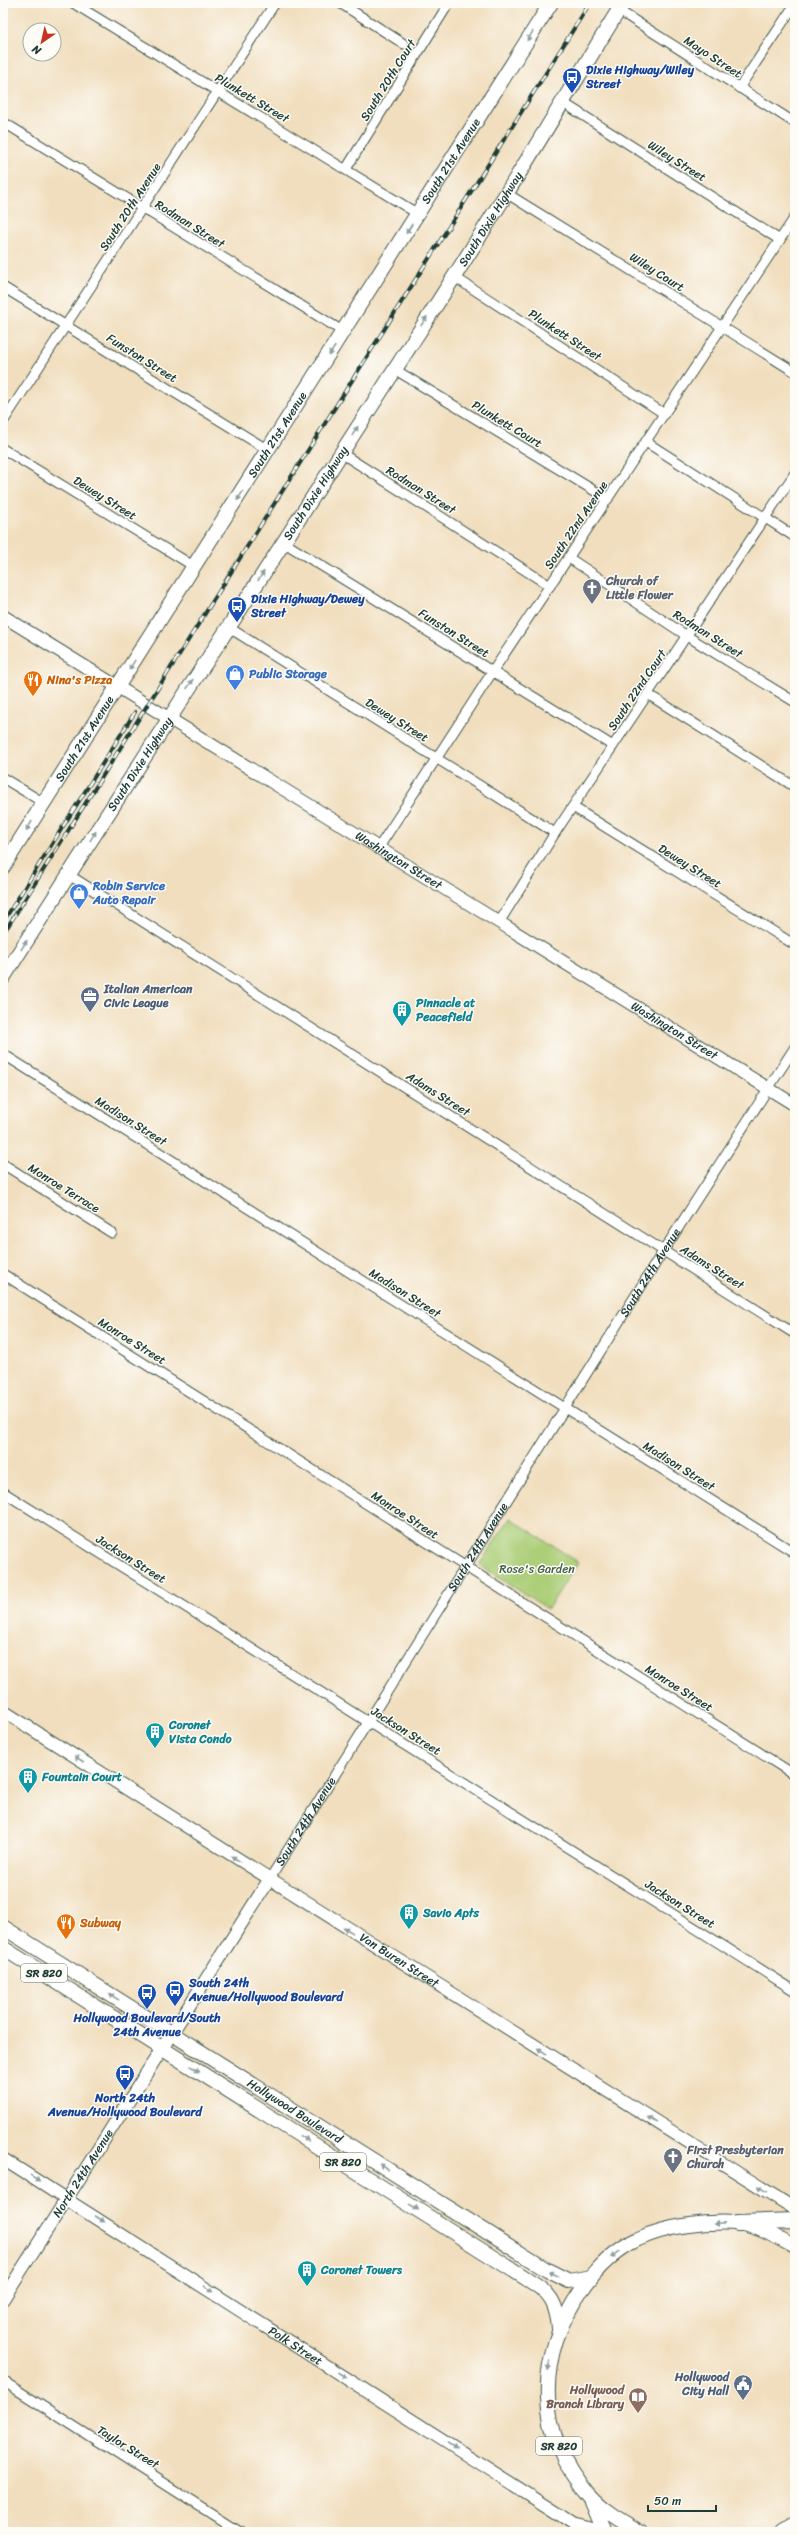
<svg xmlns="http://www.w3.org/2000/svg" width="798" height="2535" viewBox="0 0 798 2535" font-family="Sriracha,sans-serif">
<rect width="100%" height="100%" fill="#fdfcf7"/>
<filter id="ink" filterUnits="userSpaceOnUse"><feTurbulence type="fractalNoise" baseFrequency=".025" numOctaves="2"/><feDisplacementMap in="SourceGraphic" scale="8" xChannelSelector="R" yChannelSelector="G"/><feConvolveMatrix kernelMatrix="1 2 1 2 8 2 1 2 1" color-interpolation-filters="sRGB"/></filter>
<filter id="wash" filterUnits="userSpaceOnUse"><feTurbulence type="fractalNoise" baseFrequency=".012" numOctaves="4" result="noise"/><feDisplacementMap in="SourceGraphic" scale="16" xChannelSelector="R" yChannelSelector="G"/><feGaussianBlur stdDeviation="0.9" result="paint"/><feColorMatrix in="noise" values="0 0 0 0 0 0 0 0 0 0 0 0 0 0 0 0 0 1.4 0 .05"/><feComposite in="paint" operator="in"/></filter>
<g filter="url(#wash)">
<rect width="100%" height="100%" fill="#f1debe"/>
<path fill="#abce77" stroke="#658656" d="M 510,1518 L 578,1562 L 548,1609 L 479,1565 Z"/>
</g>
<g filter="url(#ink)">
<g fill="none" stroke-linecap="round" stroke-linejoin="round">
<g stroke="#3e5549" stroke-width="11">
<g id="street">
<path d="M 73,3 L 418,214"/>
<path d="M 340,3 L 404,44"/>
<path d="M 618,10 L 795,123"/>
<path d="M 739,88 L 795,4"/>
<path d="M 562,102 L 780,240"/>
<path d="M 3,122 L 344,332"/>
<path d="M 346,169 L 449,3"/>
<path d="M 506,193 L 795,372"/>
<path d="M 453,276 L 663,413"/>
<path d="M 3,287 L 268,450"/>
<path d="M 394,369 L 608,499"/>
<path d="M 3,422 L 275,3"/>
<path d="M 646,442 L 795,537"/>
<path d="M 3,449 L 195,567"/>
<path d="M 341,453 L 550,586"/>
<path d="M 283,542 L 613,746"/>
<path d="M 569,558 L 687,636 L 795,702"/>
<path d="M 228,627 L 555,833"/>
<path d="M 649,695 L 795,787"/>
<path d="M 3,778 L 44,803"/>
<path d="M 573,807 L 795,945"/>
<path d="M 379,847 L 493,671 L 795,217"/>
<path d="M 69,875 L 795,1334"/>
<path d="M 500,921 L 555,833 L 795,473"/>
<path d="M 3,1054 L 795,1553"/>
<path d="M 3,1164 L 112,1233"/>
<path d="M 3,1274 L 795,1775"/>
<path d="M 3,1492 L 795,1991"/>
<path id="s1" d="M 269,1880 L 664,1250 L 795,1047"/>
<path d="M 3,2381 L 240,2532"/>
</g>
</g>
<g stroke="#3e5549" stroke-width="14">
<g id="secondary">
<path id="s2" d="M 3,616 L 795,1105"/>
<path id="s3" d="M 3,1711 L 795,2209"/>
<path id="s4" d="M 3,2159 L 576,2525"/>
<path id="s5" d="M 3,2299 L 269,1880"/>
</g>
</g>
<g stroke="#3e5549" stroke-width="16">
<g id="primary">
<path id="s6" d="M 3,867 L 551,3"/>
<path id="s7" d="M 3,978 C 169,715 343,456 508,191 C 547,129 584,66 623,3"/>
<path id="s8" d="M 3,1927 L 547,2270 L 569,2281 L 591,2277"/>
<path d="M 3,1948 L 535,2284 C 552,2295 557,2307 559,2328"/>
<path d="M 592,2501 L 605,2532"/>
<path d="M 576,2525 L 605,2532"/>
<path d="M 640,2532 C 622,2521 603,2511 589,2495 C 535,2434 536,2356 581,2291 C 595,2270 615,2250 638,2239 C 667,2226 705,2221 736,2223 C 757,2225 777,2237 795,2247"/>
<path d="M 782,2532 L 795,2524"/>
</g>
</g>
<g stroke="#3e5549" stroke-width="18">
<path id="highway" d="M 737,2223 L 795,2221"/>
</g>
<use href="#street" stroke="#fff" stroke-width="9"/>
<use href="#secondary" stroke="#fff" stroke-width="12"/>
<use href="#primary" stroke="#fff" stroke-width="14"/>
<use href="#highway" stroke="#fff" stroke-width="16"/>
<g stroke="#1f3d34" stroke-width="4">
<g id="rail">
<path d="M 3,922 L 135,712"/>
<path d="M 3,934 L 590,3"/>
</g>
</g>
<use href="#rail" stroke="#fdfcf7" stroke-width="2.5" stroke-dasharray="8" stroke-linecap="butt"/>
</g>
<defs><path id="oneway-solid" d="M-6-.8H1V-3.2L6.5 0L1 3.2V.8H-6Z"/></defs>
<g fill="#8f9e9a">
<use href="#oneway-solid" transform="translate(530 36) rotate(122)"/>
<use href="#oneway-solid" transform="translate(409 229) rotate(122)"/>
<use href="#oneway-solid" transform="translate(424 321) rotate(-57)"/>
<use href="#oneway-solid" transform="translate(332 351) rotate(123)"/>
<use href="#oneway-solid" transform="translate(355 431) rotate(-58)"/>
<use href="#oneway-solid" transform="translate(240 496) rotate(122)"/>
<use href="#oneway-solid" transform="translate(261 576) rotate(-57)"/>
<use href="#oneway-solid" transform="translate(132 665) rotate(122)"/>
<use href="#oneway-solid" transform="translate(190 684) rotate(-57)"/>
<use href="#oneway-solid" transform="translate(29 826) rotate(123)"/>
<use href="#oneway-solid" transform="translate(93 836) rotate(-58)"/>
<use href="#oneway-solid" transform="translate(24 945) rotate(-58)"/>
<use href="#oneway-solid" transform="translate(79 1759) rotate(-147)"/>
<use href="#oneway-solid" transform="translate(236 1859) rotate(-148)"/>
<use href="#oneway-solid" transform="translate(348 1930) rotate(-148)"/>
<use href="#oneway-solid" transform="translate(114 1997) rotate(-148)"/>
<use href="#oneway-solid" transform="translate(542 2051) rotate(-148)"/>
<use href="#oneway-solid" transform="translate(195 2069) rotate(32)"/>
<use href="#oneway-solid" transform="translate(652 2120) rotate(-148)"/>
<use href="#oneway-solid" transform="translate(304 2138) rotate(32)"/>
<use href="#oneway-solid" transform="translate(384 2167) rotate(-148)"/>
<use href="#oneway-solid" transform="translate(35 2178) rotate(32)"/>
<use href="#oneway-solid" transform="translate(762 2189) rotate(-148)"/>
<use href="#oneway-solid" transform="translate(414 2207) rotate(32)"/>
<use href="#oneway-solid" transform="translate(100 2219) rotate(33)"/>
<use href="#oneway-solid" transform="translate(719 2224) rotate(179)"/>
<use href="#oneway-solid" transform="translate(616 2254) rotate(143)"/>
<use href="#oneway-solid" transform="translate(554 2274) rotate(-152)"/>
<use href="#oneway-solid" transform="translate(209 2289) rotate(33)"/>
<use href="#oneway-solid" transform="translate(549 2365) rotate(99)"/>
<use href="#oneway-solid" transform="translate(342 2375) rotate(33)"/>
<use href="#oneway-solid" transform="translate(452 2445) rotate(33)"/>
</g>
</g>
<defs>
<g id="bus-pin" transform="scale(1)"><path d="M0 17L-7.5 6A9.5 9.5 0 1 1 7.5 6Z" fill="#1a4fb4" stroke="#fdfcf7"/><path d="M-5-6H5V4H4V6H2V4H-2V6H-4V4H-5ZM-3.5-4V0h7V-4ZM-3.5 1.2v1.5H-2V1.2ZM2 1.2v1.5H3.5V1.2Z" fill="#fff"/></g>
<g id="church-pin" transform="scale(1)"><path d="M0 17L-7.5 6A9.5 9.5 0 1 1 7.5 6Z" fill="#6b7280" stroke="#fdfcf7"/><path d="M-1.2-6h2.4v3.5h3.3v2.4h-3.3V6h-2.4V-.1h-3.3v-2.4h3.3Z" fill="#fff"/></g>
<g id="shop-pin" transform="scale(1)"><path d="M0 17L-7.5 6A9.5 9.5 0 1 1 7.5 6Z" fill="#3f7fe0" stroke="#fdfcf7"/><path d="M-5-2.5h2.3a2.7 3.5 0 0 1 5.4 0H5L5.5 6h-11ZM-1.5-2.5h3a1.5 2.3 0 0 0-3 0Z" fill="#fff"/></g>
<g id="restaurant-pin" transform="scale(1)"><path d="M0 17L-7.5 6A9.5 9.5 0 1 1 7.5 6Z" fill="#e8710a" stroke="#fdfcf7"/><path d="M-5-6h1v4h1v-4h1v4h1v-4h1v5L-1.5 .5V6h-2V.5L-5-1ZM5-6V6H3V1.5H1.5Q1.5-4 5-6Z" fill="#fff"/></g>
<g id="office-pin" transform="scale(1)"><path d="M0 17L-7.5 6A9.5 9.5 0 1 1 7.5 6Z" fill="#5c6f8a" stroke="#fdfcf7"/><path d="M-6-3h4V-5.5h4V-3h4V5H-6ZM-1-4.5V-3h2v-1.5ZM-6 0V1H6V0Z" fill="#fff"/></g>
<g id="building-pin" transform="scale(1)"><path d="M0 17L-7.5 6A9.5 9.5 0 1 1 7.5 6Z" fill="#0f9aa8" stroke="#fdfcf7"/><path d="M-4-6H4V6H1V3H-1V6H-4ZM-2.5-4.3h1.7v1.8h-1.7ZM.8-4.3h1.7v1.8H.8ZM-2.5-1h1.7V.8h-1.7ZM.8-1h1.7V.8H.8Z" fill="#fff"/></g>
<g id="civic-pin" transform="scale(1)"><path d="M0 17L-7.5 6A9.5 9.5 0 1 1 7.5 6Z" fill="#5c6f8a" stroke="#fdfcf7"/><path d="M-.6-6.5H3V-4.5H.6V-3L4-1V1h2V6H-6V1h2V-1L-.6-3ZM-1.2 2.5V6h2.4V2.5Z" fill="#fff"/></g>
<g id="library-pin" transform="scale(1)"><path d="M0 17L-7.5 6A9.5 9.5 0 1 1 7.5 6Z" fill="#8d6e63" stroke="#fdfcf7"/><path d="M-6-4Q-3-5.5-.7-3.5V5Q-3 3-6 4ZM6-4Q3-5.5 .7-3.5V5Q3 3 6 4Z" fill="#fff"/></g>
</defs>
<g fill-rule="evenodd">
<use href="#bus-pin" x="572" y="77"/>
<use href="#church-pin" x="592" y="588"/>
<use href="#bus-pin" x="237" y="606"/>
<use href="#shop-pin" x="235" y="674"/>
<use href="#restaurant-pin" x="33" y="680"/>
<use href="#shop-pin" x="79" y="893"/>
<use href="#office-pin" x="90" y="996"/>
<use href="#building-pin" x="402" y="1010"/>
<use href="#building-pin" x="155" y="1732"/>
<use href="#building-pin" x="28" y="1777"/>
<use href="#building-pin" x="409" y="1913"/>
<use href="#restaurant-pin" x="66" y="1923"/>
<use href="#bus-pin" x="175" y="1990"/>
<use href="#bus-pin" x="147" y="1993"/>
<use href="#bus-pin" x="125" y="2074"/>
<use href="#church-pin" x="673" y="2157"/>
<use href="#building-pin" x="307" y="2270"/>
<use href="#civic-pin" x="743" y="2384"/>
<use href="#library-pin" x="638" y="2397"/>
</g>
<g text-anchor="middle" stroke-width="3" stroke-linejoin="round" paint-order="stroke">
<g fill="#fdfcf7" stroke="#62766e" stroke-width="1">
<rect x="21" y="1964" width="46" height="18" rx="3"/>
<rect x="320" y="2153" width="46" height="18" rx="3"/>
<rect x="536" y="2437" width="46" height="18" rx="3"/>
</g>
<g font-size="11" font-weight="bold" fill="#1f3d34">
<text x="44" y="1977">SR 820</text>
<text x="343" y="2166">SR 820</text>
<text x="559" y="2450">SR 820</text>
</g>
<g font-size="12" fill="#1f3d34" stroke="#fdfcf7">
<text transform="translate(713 57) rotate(33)" y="4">Mayo Street</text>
<text transform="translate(388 80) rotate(-58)" y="4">South 20th Court</text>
<text transform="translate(252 98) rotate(31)" y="4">Plunkett Street</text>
<text transform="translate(677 161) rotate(32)" y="4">Wiley Street</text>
<text dy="4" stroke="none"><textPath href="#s6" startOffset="836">South 21st Avenue</textPath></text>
<text transform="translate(130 207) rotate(-57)" y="4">South 20th Avenue</text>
<text dy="4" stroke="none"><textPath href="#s7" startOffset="902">South Dixie Highway</textPath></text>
<text transform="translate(190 224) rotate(32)" y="4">Rodman Street</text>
<text transform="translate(657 272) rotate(32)" y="4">Wiley Court</text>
<text transform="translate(565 335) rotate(33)" y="4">Plunkett Street</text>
<text transform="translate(142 358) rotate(32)" y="4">Funston Street</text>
<text transform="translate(507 424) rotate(31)" y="4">Plunkett Court</text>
<text dy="4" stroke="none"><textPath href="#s6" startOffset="512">South 21st Avenue</textPath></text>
<text transform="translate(421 490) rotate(32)" y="4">Rodman Street</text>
<text dy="4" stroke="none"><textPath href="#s7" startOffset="577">South Dixie Highway</textPath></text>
<text transform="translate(105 498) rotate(32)" y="4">Dewey Street</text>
<text transform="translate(576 525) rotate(-56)" y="4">South 22nd Avenue</text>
<text transform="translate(454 633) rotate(32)" y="4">Funston Street</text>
<text transform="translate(708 634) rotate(32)" y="4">Rodman Street</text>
<text transform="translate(637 690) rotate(-56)" y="4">South 22nd Court</text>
<text transform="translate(397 720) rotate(32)" y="4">Dewey Street</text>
<text dy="4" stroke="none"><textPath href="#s6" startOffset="152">South 21st Avenue</textPath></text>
<text dy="4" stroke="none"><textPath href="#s7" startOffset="254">South Dixie Highway</textPath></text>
<text dy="4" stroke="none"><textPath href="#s2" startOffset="465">Washington Street</textPath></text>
<text transform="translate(690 866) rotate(32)" y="4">Dewey Street</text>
<text dy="4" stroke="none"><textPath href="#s2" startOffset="789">Washington Street</textPath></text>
<text transform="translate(438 1094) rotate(32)" y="4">Adams Street</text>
<text transform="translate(131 1121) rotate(32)" y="4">Madison Street</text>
<text transform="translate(64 1188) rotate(32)" y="4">Monroe Terrace</text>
<text transform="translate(712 1267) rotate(32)" y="4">Adams Street</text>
<text dy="4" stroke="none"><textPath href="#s1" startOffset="717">South 24th Avenue</textPath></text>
<text transform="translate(405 1293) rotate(32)" y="4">Madison Street</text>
<text transform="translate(132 1341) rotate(32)" y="4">Monroe Street</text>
<text transform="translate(679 1466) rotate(32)" y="4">Madison Street</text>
<text transform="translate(405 1515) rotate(33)" y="4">Monroe Street</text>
<text dy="4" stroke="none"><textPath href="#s1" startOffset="393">South 24th Avenue</textPath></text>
<text transform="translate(131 1559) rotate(32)" y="4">Jackson Street</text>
<text transform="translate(679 1688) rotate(32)" y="4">Monroe Street</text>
<text transform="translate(406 1731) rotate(32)" y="4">Jackson Street</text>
<text dy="4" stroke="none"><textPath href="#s1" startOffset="69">South 24th Avenue</textPath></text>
<text transform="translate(680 1904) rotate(32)" y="4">Jackson Street</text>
<text dy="4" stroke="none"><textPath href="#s3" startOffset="468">Van Buren Street</textPath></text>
<text dy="4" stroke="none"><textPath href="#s8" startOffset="345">Hollywood Boulevard</textPath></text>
<text dy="4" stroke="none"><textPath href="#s5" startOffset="149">North 24th Avenue</textPath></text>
<text dy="4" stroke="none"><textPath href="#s4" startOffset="347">Polk Street</textPath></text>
<text transform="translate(128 2447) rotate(32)" y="4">Taylor Street</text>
</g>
<g font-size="12" font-weight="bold" fill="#164399" stroke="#fdfcf7" text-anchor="start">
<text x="586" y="74">Dixie Highway/Wiley<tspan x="586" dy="14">Street</tspan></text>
<text x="251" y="603">Dixie Highway/Dewey<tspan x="251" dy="14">Street</tspan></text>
<text x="189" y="1987">South 24th<tspan x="189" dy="14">Avenue/Hollywood Boulevard</tspan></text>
<text x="147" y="2022" text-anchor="middle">Hollywood Boulevard/South<tspan x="147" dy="14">24th Avenue</tspan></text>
<text x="125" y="2102" text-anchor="middle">North 24th<tspan x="125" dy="14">Avenue/Hollywood Boulevard</tspan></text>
</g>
<g font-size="12" font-weight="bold" fill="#5b616d" stroke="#fdfcf7" text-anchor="start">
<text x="606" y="585">Church of<tspan x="606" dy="14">Little Flower</tspan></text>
<text x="687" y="2154">First Presbyterian<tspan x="687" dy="14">Church</tspan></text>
</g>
<g font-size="12" font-weight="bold" fill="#366cbe" stroke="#fdfcf7" text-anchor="start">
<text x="249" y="678">Public Storage</text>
<text x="93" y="890">Robin Service<tspan x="93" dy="14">Auto Repair</tspan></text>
</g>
<g font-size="12" font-weight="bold" fill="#c56008" stroke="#fdfcf7" text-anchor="start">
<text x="47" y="684">Nina's Pizza</text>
<text x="80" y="1927">Subway</text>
</g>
<g font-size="12" font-weight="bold" fill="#4e5e75" stroke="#fdfcf7" text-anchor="start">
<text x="104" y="993">Italian American<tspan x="104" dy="14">Civic League</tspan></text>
<text x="729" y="2381" text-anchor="end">Hollywood<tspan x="729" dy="14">City Hall</tspan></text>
</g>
<g font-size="12" font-weight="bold" fill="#0d838f" stroke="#fdfcf7" text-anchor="start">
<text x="416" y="1007">Pinnacle at<tspan x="416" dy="14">Peacefield</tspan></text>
<text x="169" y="1729">Coronet<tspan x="169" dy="14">Vista Condo</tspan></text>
<text x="42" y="1781">Fountain Court</text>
<text x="423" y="1917">Savio Apts</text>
<text x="321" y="2274">Coronet Towers</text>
</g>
<g font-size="12" fill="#426145" stroke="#fdfcf7">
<text x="537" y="1573">Rose's Garden</text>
</g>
<g font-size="12" font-weight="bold" fill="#785e54" stroke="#fdfcf7" text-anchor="end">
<text x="624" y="2394">Hollywood<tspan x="624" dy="14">Branch Library</tspan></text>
</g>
</g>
<rect width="798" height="2535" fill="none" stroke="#fdfcf7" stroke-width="16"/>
<g transform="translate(42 42) rotate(214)"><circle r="19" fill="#fdfcf7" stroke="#a4b0a9"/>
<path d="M0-3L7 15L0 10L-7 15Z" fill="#c8321e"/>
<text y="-6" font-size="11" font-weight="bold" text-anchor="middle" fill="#1f3d34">N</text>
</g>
<path d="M648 2505v6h68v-6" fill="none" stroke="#1f3d34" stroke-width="2"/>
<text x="654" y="2505" font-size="12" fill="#1f3d34" stroke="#fdfcf7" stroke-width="3" paint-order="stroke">50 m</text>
</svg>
